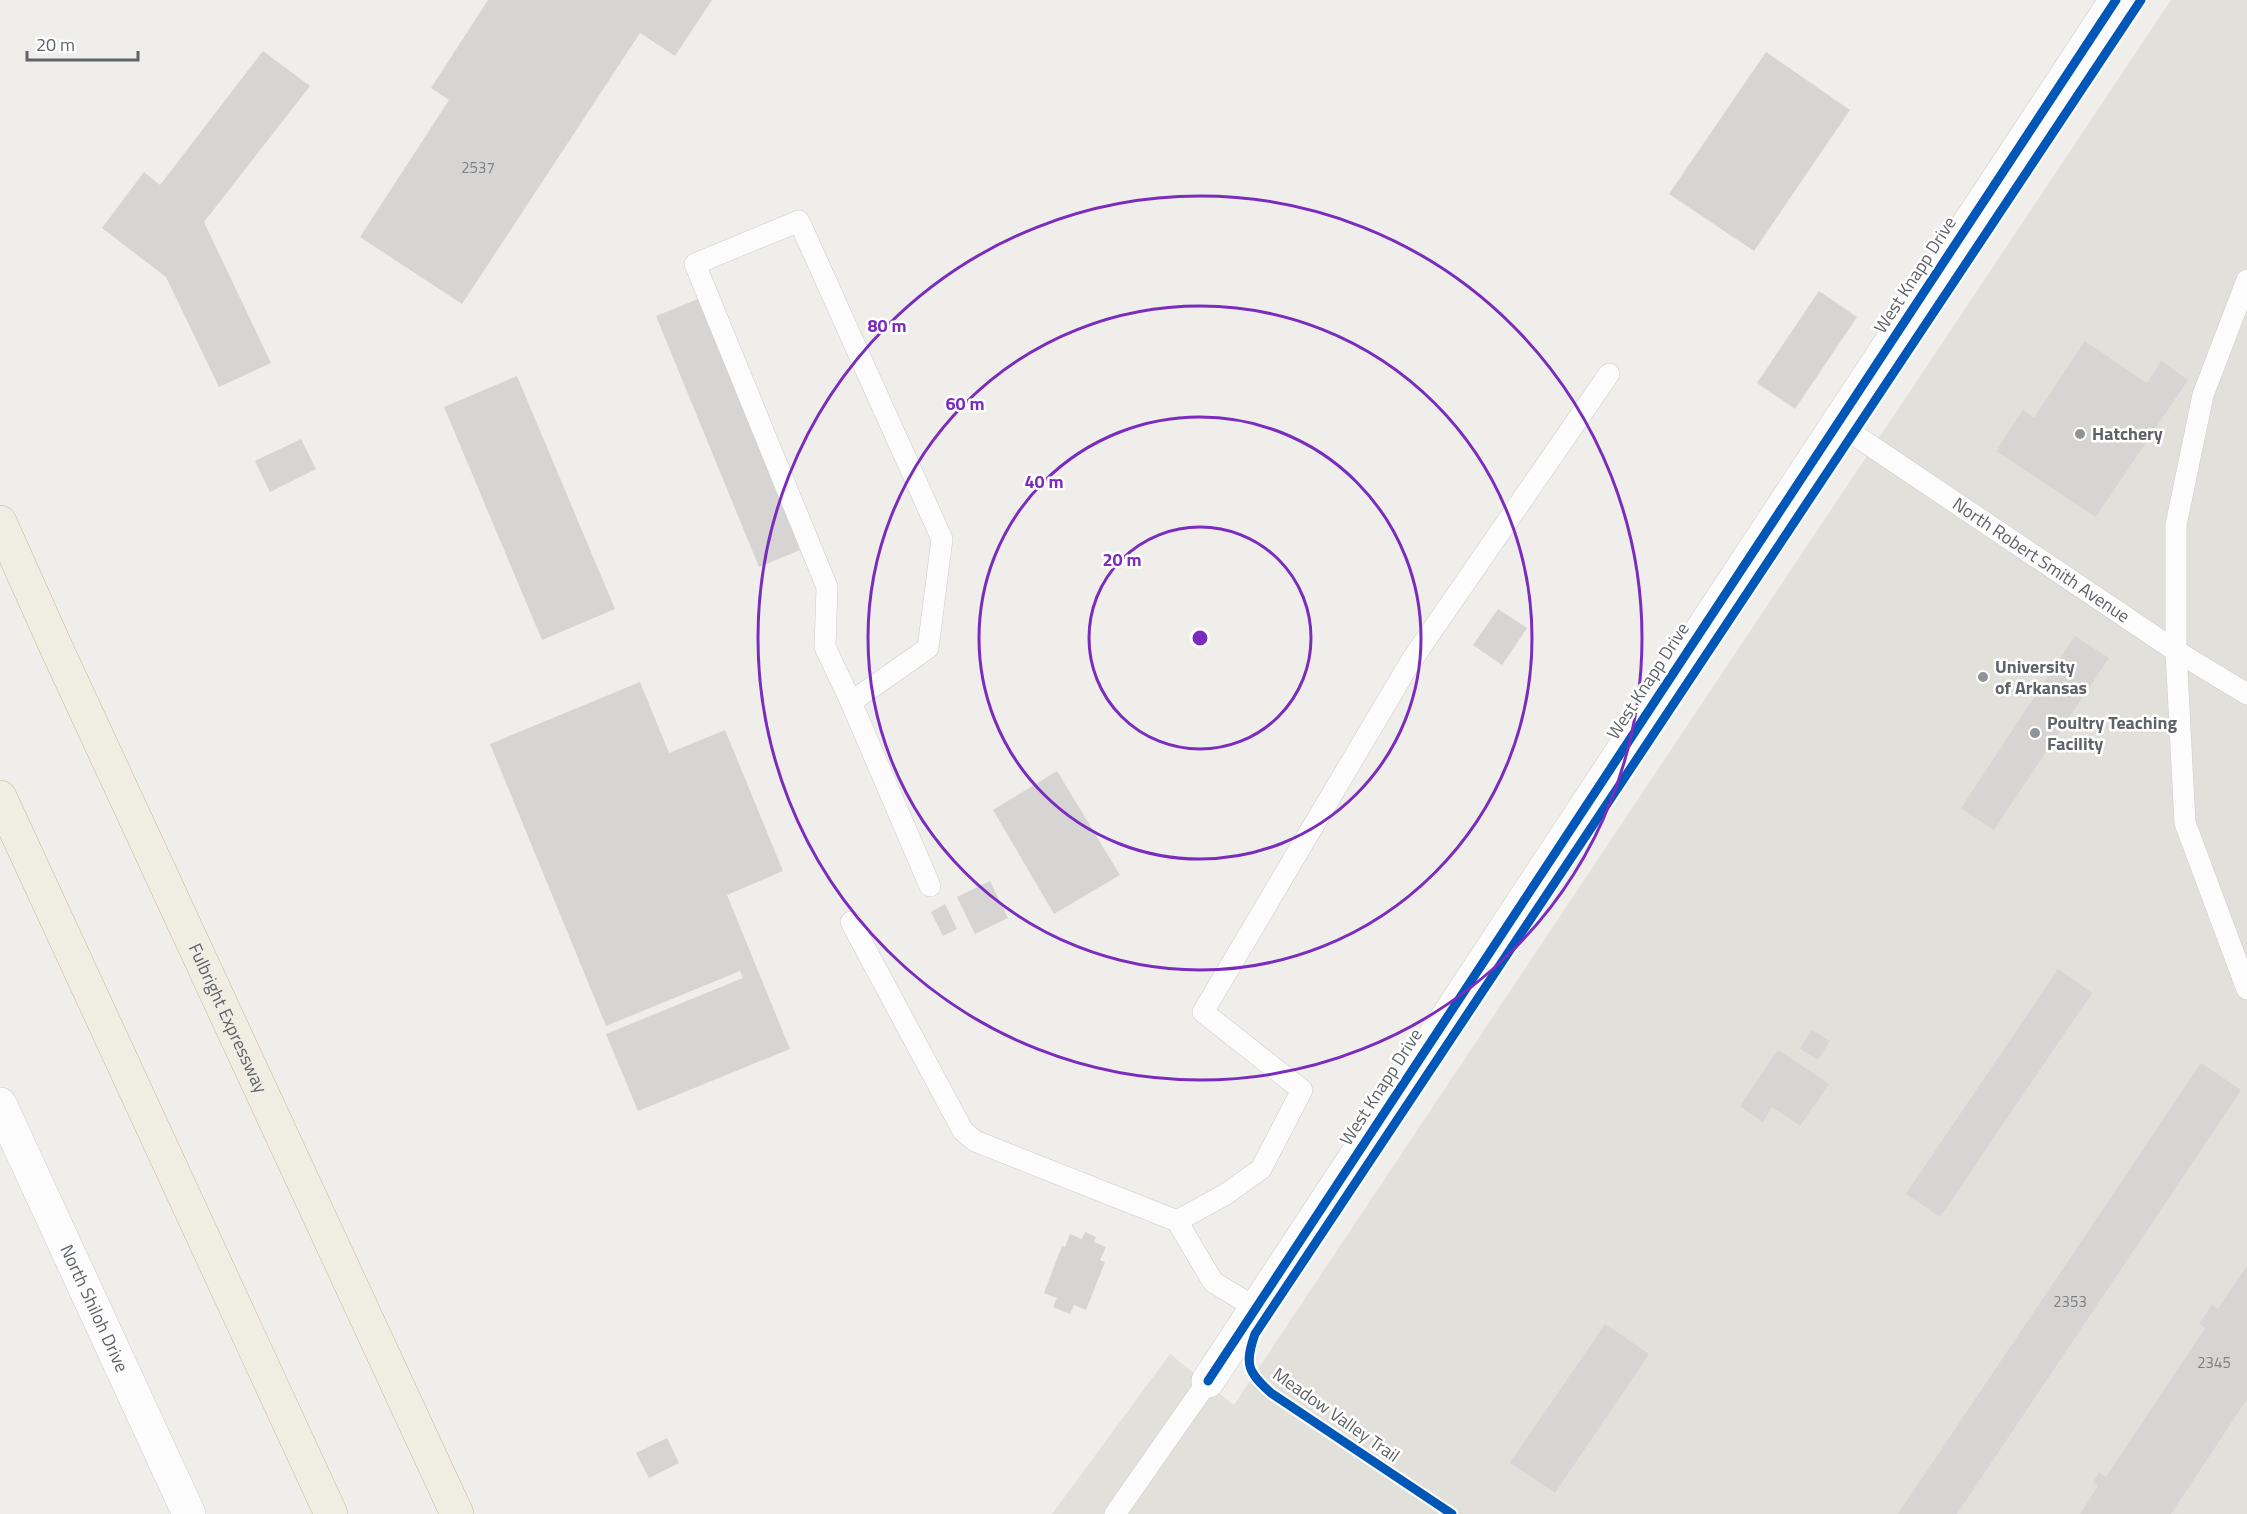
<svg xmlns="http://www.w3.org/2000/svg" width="2247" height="1514" viewBox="0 0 2247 1514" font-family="'Titillium Web',sans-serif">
<rect width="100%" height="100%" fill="#efeeea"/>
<path fill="#e2e0da" d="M 2171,0 L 2247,0 L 2247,1514 L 1052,1514 L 1170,1354 L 1234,1405 Z"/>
<g fill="#d6d5d3">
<path d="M 488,0 L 712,0 L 675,56 L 640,33 L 462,304 L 360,237 L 449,100 L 431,88 Z"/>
<path d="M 263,51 L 310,86 L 204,222 L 271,363 L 219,387 L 166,277 L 102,228 L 144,172 L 160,185 Z"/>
<path d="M 1766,52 L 1850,110 L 1754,251 L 1669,194 Z"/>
<path d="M 1819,291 L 1857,317 L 1795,409 L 1757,383 Z"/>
<path d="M 698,299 L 800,550 L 759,567 L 656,316 Z"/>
<path d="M 2085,341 L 2147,383 L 2161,361 L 2188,380 L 2096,517 L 1996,451 L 2023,410 L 2034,418 Z"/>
<path d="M 517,376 L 615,609 L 542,640 L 444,407 Z"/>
<path d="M 301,439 L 316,469 L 270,492 L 255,461 Z"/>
<path d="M 1498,609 L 1527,628 L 1502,665 L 1473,645 Z"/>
<path d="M 2075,636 L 2109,658 L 1994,830 L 1961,808 Z"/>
<path d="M 640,682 L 669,753 L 725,730 L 783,871 L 727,895 L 790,1049 L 638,1111 L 606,1034 L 743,978 L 740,971 L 606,1026 L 490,744 Z"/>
<path d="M 1057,771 L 1120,875 L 1054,914 L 993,810 Z"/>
<path d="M 990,881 L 1008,918 L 975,934 L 957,897 Z"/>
<path d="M 945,904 L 957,929 L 943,936 L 931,912 Z"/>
<path d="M 2058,969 L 2092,993 L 1940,1217 L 1906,1194 Z"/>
<path d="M 1811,1030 L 1830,1041 L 1818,1060 L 1800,1049 Z"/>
<path d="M 1778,1050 L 1829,1084 L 1800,1126 L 1772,1107 L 1763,1122 L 1740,1106 Z"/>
<path d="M 2201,1063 L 2241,1090 L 1957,1514 L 1898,1514 Z"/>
<path d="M 1085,1232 L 1096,1237 L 1094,1242 L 1106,1247 L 1100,1260 L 1105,1262 L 1086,1310 L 1074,1305 L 1070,1314 L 1053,1307 L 1057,1298 L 1044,1293 L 1062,1246 L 1065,1247 L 1070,1234 L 1082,1239 Z"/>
<path d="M 2247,1266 L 2247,1399 L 2171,1514 L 2080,1514 L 2098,1486 L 2093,1482 L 2099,1472 L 2106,1477 L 2205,1328 L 2199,1324 L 2212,1305 L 2218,1309 Z"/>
<path d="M 1605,1324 L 1649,1354 L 1555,1493 L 1510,1463 Z"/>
<path d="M 667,1438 L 679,1463 L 649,1478 L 636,1453 Z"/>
</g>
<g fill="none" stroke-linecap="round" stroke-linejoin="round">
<g stroke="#cbcccc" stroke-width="22">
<g id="service">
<path d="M 2247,280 L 2203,395 L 2176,525 L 2176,651 L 2185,823 L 2247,989"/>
<path id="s1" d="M 1837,423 L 2176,651 L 2247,694"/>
<path d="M 851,702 L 825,647 L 827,587 L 695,264 L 799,221 L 942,539 L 928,648 L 851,702 L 930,886"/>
<path d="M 851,922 L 963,1131 L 975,1141 L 1177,1221 L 1213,1282 L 1256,1308"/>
<path d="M 1177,1221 L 1226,1194 L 1261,1169 L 1302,1090 L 1203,1012 L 1411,661 L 1609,374"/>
<path d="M 1115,1514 L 1208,1381"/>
</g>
</g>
<g stroke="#cbcccc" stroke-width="34">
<path id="minor" d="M 1208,1381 L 2116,0"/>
</g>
<g stroke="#cbcccc" stroke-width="34">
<g id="tertiary">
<path id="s2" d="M 0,1104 L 189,1514"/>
</g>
</g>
<g stroke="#c8b996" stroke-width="34">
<g id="motorway">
<path id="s3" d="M 0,522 L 55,645 L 457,1514"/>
<path d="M 0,797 L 331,1514"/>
</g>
</g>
<use href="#service" stroke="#fdfcfc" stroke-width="21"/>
<use href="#minor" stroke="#fdfcfc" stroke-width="33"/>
<use href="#tertiary" stroke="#fdfcfc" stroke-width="33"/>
<use href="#motorway" stroke="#f0ede3" stroke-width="33"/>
<g stroke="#fff" stroke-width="13">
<g id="cycleway">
<path d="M 1208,1381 L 2116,0"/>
<path d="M 1452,1514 L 1271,1393 C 1248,1372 1244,1365 1255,1334 L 2141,0"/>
</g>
</g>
<use href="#cycleway" stroke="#0057b8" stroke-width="9"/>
</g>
<g fill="none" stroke="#7b2cbf" stroke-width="3">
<circle cx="1200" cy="638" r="111"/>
<circle cx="1200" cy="638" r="221"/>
<circle cx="1200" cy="638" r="332"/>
<circle cx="1200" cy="638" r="442"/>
</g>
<g fill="#919496" stroke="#fff" stroke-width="2">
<circle cx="2080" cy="434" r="6"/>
<circle cx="1983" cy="677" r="6"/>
<circle cx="2035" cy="733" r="6"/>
</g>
<g text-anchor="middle" stroke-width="5" stroke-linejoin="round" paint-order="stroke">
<g font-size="15" fill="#7e8184">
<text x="478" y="173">2537</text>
<text x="2070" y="1307">2353</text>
<text x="2214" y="1368">2345</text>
</g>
<g font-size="18" fill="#5f6368" stroke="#fff">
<text transform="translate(1915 275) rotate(-57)" y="6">West Knapp Drive</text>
<text dy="6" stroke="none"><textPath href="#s1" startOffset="246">North Robert Smith Avenue</textPath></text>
<text transform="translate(1648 681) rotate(-57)" y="6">West Knapp Drive</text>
<text dy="6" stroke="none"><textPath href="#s3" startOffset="546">Fulbright Expressway</textPath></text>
<text transform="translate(1381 1087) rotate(-57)" y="6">West Knapp Drive</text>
<text dy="6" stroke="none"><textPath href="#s2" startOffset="225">North Shiloh Drive</textPath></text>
<text transform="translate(1336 1415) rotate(35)" y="6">Meadow Valley Trail</text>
</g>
<g font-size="18" font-weight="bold" fill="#5f6368" stroke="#fff" text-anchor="start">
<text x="2092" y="440">Hatchery</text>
<text x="1995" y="673">University<tspan x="1995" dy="21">of Arkansas</tspan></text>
<text x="2047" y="729">Poultry Teaching<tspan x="2047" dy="21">Facility</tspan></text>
</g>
</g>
<circle cx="1200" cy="638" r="9" fill="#7b2cbf" stroke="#fff" stroke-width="3"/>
<g font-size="18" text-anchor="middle" font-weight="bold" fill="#7b2cbf" stroke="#fff" stroke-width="5" stroke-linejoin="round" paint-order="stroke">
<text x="887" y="332">80 m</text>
<text x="965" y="410">60 m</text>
<text x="1044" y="488">40 m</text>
<text x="1122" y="566">20 m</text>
</g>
<path d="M27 51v9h111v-9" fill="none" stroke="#5f6368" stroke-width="3"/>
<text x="36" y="51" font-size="18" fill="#5f6368" stroke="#ffffff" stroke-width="4.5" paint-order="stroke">20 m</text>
</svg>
